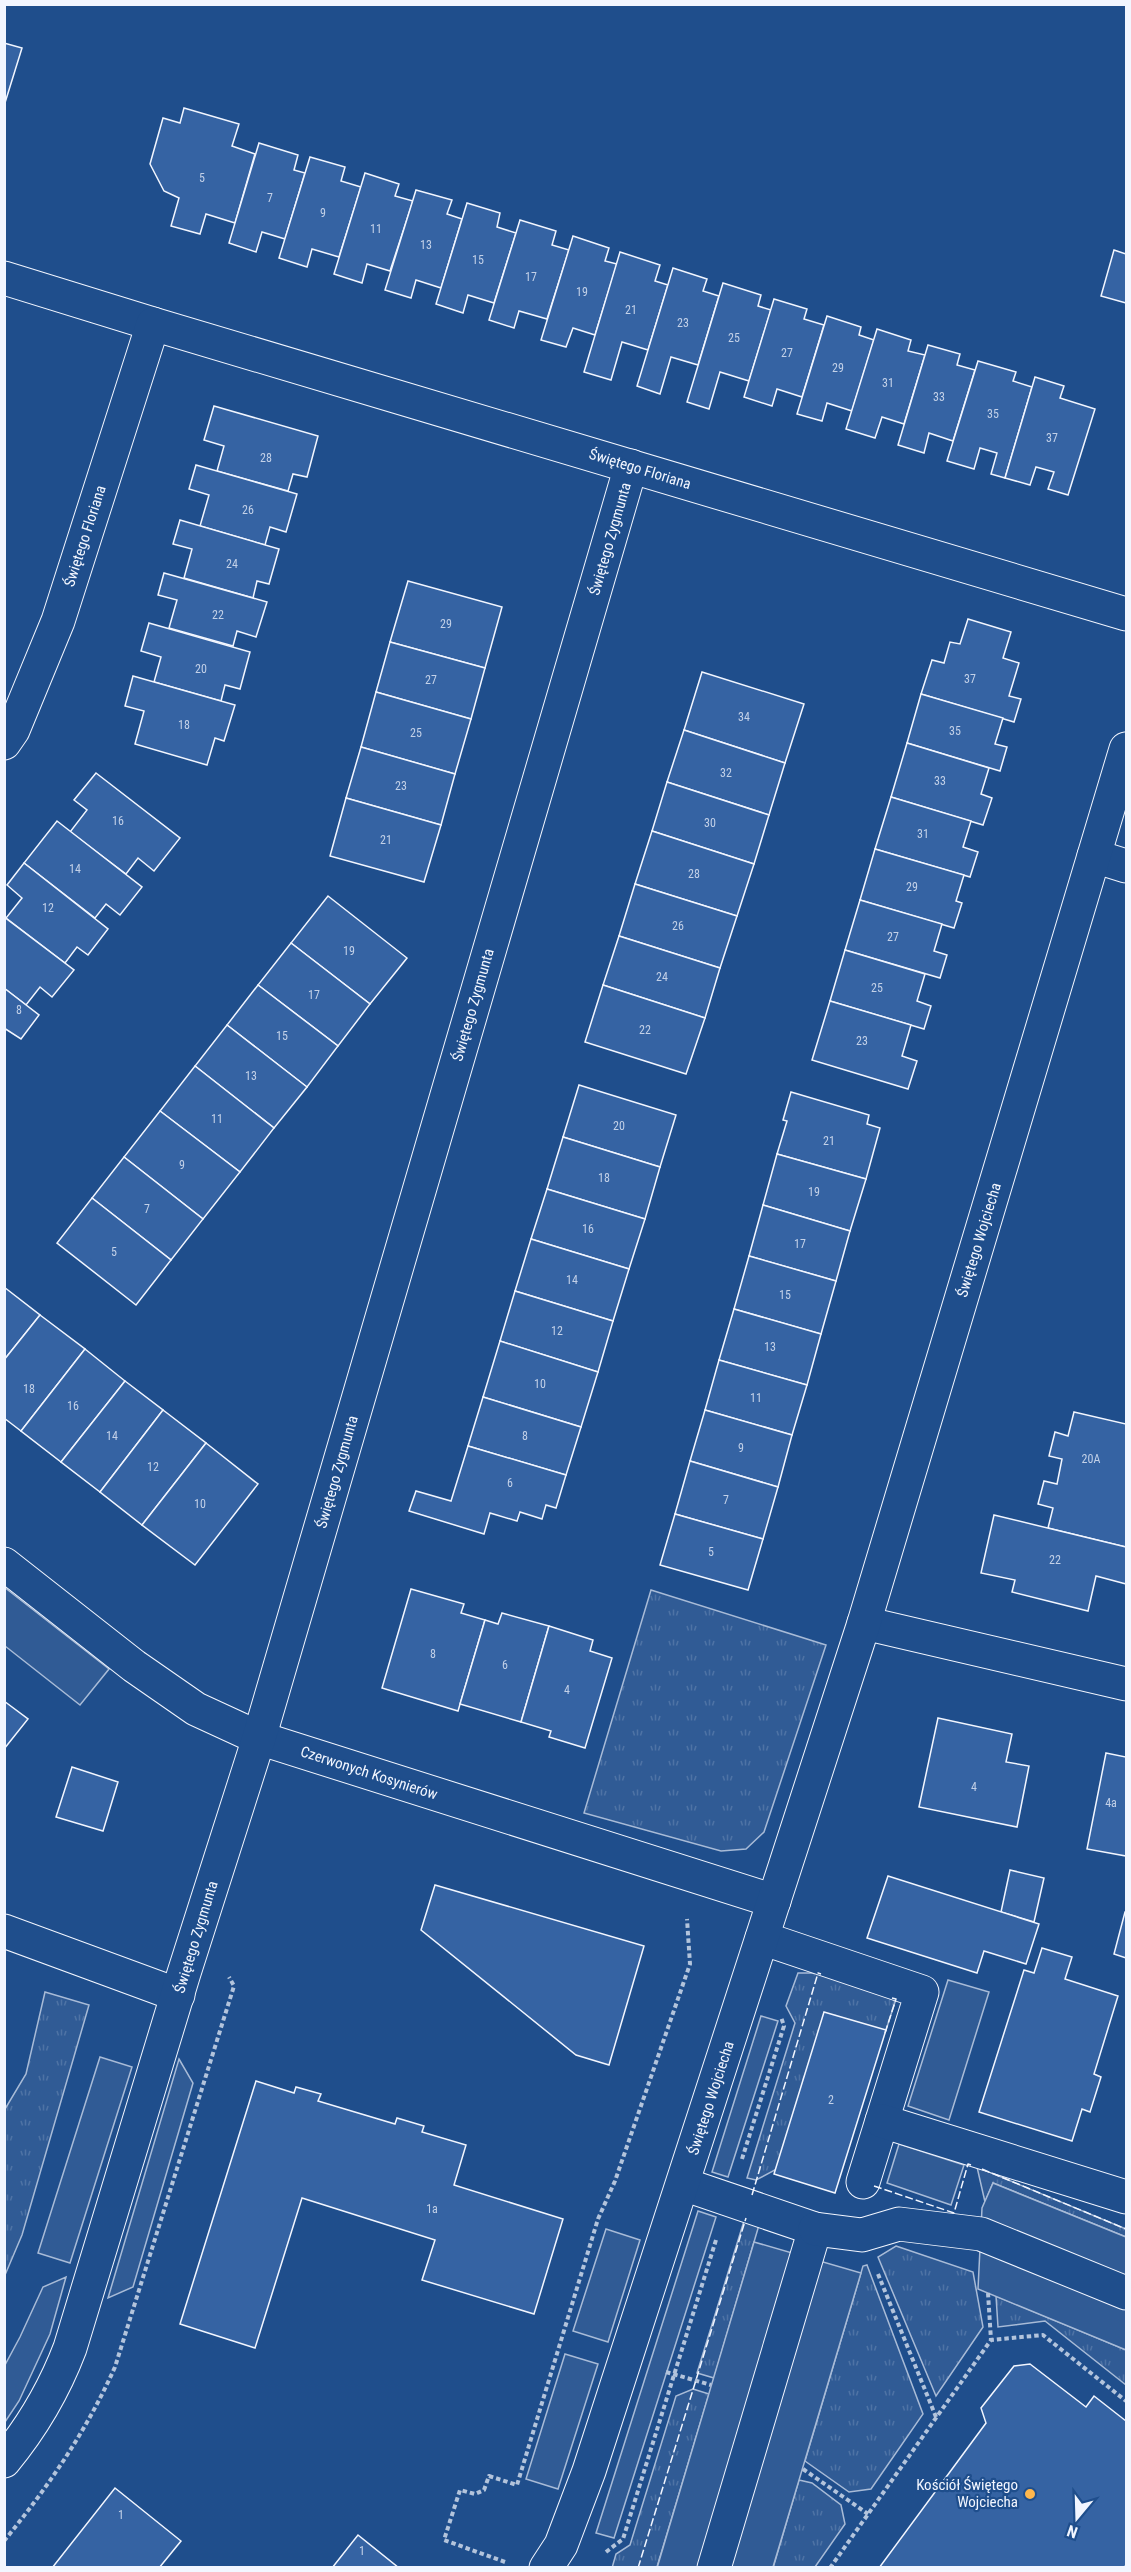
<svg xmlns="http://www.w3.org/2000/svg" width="1131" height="2572" viewBox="0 0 1131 2572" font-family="'Roboto Condensed',sans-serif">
<defs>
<pattern id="grass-tufts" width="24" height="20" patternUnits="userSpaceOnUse" patternTransform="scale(1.5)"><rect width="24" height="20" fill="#305b95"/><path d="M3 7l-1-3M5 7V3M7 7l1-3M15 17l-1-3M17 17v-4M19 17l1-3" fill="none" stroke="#4e73a5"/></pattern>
</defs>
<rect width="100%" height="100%" fill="#1f4e8c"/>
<g fill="url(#grass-tufts)" stroke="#a8bbd7" stroke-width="1.5">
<path d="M 651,1590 L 826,1645 L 764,1832 L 746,1849 L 721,1851 L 584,1813 Z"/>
<path d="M 798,1973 L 818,1973 L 896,1999 L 886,2030 L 775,2170 L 756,2180 L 747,2178 L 795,2023 L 786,2006 Z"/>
<path d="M 45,1992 L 89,2005 L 22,2235 L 5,2275 L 5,2109 L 26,2074 Z"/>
<path d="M 977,2167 L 1126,2229 L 1126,2237 L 993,2183 L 985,2202 Z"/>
<path d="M 744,2221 L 759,2225 L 714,2378 L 697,2373 Z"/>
<path d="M 896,2246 L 973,2272 L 983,2327 L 936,2396 L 878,2257 Z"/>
<path d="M 867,2265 L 923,2414 L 871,2489 L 849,2492 L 805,2461 L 863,2266 Z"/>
<path d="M 996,2296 L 1126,2350 L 1126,2385 L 1045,2321 L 998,2327 Z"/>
<path d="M 693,2389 L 709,2394 L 657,2567 L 612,2568 L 616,2554 L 630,2545 L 676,2396 Z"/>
<path d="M 799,2480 L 812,2483 L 841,2505 L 845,2524 L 815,2567 L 773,2568 Z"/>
</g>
<g fill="#305b95" stroke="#a8bbd7" stroke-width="1.5">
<path d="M 4,1587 L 109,1669 L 80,1705 L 5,1646 Z"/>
<path d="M 948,1980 L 989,1992 L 949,2120 L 908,2106 Z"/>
<path d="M 761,2016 L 778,2021 L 728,2177 L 712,2172 Z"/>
<path d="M 100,2057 L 132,2067 L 70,2263 L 38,2253 Z"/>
<path d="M 179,2059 L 193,2083 L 133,2287 L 108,2298 Z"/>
<path d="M 899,2144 L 964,2165 L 951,2205 L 887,2183 Z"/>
<path d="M 993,2183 L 1126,2237 L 1126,2350 L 978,2289 L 982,2208 Z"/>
<path d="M 698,2211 L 716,2217 L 614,2538 L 596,2533 Z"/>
<path d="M 606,2229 L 640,2240 L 608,2342 L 573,2331 Z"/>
<path d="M 754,2242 L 861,2273 L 773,2567 L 657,2568 Z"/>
<path d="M 66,2277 L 50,2334 L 19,2401 L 5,2422 L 5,2365 L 20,2337 L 43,2287 Z"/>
<path d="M 565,2354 L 598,2364 L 558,2489 L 526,2479 Z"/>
</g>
<g fill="#3563a3" stroke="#f2f6ff" stroke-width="1.5">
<path d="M 4,43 L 22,48 L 4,106 Z"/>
<path d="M 184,108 L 239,124 L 232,146 L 255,154 L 235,223 L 206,214 L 200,234 L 171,226 L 179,198 L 164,191 L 150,164 L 163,118 L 180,123 Z"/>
<path d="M 259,143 L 298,155 L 294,170 L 305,173 L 285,239 L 262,232 L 256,252 L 229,243 Z"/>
<path d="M 310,157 L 345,167 L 341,181 L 361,187 L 339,257 L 312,249 L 307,267 L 279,258 Z"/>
<path d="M 365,173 L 399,184 L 395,196 L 413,201 L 390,271 L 367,264 L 362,283 L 334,274 Z"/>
<path d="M 416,190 L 452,200 L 447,214 L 462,219 L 441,288 L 416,280 L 411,298 L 385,290 Z"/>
<path d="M 467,203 L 500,213 L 497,227 L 516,233 L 494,303 L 468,295 L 463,313 L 436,304 Z"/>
<path d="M 520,220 L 556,231 L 552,245 L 569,250 L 547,319 L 519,311 L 514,328 L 489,320 Z"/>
<path d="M 573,236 L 609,248 L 605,261 L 617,264 L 595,335 L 573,328 L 566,347 L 541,340 Z"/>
<path d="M 1114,250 L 1126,254 L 1126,303 L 1101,296 Z"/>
<path d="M 620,252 L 660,265 L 655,281 L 668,285 L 648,350 L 622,342 L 611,380 L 584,372 Z"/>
<path d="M 673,268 L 707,279 L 703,291 L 719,296 L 698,365 L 671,357 L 660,394 L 637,386 Z"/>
<path d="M 723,283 L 761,295 L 758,306 L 771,310 L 749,381 L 720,372 L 709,409 L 687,402 Z"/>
<path d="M 774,299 L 807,309 L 804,319 L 824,325 L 802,397 L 777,389 L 772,406 L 744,397 Z"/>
<path d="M 827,316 L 861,327 L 859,335 L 874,340 L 852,411 L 827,403 L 822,421 L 797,414 Z"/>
<path d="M 877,329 L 911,340 L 908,351 L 925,355 L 904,424 L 882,417 L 875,438 L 846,429 Z"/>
<path d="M 928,345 L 960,354 L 957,365 L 975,370 L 953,441 L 929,433 L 924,453 L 898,445 Z"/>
<path d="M 978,361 L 1016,372 L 1013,381 L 1032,387 L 1005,478 L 991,474 L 997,453 L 980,448 L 974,469 L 947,461 Z"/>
<path d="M 1035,377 L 1064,386 L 1060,398 L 1095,409 L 1068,495 L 1048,489 L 1054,472 L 1036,467 L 1030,485 L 1005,478 Z"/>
<path d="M 214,406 L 318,436 L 307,477 L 293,474 L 288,491 L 217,471 L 224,446 L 204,440 Z"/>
<path d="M 196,465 L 297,494 L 286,532 L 270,527 L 265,545 L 200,526 L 209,495 L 189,489 Z"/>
<path d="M 180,520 L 279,549 L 269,584 L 257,581 L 253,598 L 184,578 L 192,549 L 173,544 Z"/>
<path d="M 164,573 L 267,602 L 256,637 L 237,631 L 233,646 L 169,628 L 177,600 L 158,595 Z"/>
<path d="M 408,581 L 502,607 L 485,668 L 390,642 Z"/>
<path d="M 968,619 L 1011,632 L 1003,658 L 1019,663 L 1009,696 L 1021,699 L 1014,722 L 921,694 L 932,660 L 944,663 L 950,642 L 960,644 Z"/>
<path d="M 149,623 L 250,652 L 240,689 L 225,685 L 221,701 L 154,682 L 161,657 L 141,651 Z"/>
<path d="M 390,642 L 485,668 L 471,719 L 376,692 Z"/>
<path d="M 702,672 L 804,704 L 785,763 L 684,730 Z"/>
<path d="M 133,676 L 235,705 L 224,741 L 215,738 L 207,765 L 135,744 L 144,711 L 125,706 Z"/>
<path d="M 376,692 L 471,719 L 455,774 L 361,747 Z"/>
<path d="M 921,694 L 1003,718 L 995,744 L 1007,747 L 1000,771 L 907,743 Z"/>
<path d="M 684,730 L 785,763 L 769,815 L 667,782 Z"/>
<path d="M 907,743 L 989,768 L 981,794 L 992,798 L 983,825 L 891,797 Z"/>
<path d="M 361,747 L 455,774 L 441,825 L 346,798 Z"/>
<path d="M 96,773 L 180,838 L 154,871 L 138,858 L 126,874 L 70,832 L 87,810 L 74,800 Z"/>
<path d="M 667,782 L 769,815 L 754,864 L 652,831 Z"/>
<path d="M 891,797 L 971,821 L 963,847 L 978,852 L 970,877 L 875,849 Z"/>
<path d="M 346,798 L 441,825 L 424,882 L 330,856 Z"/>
<path d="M 57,821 L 142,887 L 120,915 L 106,904 L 95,918 L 24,863 Z"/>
<path d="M 652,831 L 754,864 L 737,916 L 635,884 Z"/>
<path d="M 875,849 L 964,875 L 956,901 L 962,903 L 954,928 L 860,900 Z"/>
<path d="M 24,863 L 108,929 L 88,955 L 77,947 L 65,963 L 6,918 L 22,898 L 7,885 Z"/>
<path d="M 635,884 L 737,916 L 720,968 L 619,936 Z"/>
<path d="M 328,896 L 407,958 L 370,1004 L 291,943 Z"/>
<path d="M 860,900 L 942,924 L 934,951 L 947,955 L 940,978 L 845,950 Z"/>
<path d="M 4,917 L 74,970 L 52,997 L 40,987 L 26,1005 L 4,988 Z"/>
<path d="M 619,936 L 720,968 L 705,1018 L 603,985 Z"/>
<path d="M 291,943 L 370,1004 L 338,1046 L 258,985 Z"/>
<path d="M 845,950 L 925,974 L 917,1001 L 931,1006 L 924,1029 L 830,1001 Z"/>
<path d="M 258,985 L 338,1046 L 307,1087 L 227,1025 Z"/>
<path d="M 603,985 L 705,1018 L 686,1074 L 585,1042 Z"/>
<path d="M 4,988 L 39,1015 L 21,1039 L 4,1028 Z"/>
<path d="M 830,1001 L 911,1025 L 902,1056 L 917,1061 L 908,1089 L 812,1060 Z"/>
<path d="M 227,1025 L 307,1087 L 274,1128 L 195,1066 Z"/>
<path d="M 195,1066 L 274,1128 L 240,1172 L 160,1111 Z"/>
<path d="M 579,1085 L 676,1115 L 660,1167 L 563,1137 Z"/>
<path d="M 791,1092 L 869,1115 L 867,1124 L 880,1128 L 866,1179 L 777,1154 L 787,1121 L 783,1120 Z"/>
<path d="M 160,1111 L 240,1172 L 203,1219 L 124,1157 Z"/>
<path d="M 563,1137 L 660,1167 L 645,1219 L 547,1189 Z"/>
<path d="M 777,1154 L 866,1179 L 850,1231 L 763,1205 Z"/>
<path d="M 124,1157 L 203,1219 L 171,1260 L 92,1198 Z"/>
<path d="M 547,1189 L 645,1219 L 629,1269 L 531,1239 Z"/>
<path d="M 92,1198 L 171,1260 L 136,1305 L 57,1243 Z"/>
<path d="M 763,1205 L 850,1231 L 836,1281 L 749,1256 Z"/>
<path d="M 531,1239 L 629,1269 L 613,1321 L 515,1291 Z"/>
<path d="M 749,1256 L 836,1281 L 821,1334 L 734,1309 Z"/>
<path d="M 4,1287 L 40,1315 L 4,1360 Z"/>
<path d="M 515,1291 L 613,1321 L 598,1372 L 500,1341 Z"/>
<path d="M 734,1309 L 821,1334 L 807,1385 L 719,1360 Z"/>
<path d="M 40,1315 L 85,1349 L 21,1431 L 4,1418 L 4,1360 Z"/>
<path d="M 500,1341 L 598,1372 L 581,1427 L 483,1397 Z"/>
<path d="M 85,1349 L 125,1381 L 61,1462 L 21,1431 Z"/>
<path d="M 719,1360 L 807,1385 L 792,1435 L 705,1410 Z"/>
<path d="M 125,1381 L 163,1410 L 100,1492 L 61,1462 Z"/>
<path d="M 483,1397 L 581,1427 L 566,1475 L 468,1446 Z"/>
<path d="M 163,1410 L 206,1443 L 142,1525 L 100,1492 Z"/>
<path d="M 705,1410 L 792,1435 L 778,1487 L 690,1461 Z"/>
<path d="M 1074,1412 L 1126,1424 L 1126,1547 L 1048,1528 L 1053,1508 L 1038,1504 L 1044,1481 L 1057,1484 L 1062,1459 L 1049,1456 L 1055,1432 L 1068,1436 Z"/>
<path d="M 206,1443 L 258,1484 L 195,1565 L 142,1525 Z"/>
<path d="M 468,1446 L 566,1475 L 556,1508 L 546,1505 L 542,1519 L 520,1512 L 517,1521 L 490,1513 L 484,1534 L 409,1511 L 416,1491 L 451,1501 Z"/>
<path d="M 690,1461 L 778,1487 L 763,1539 L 675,1514 Z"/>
<path d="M 675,1514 L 763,1539 L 748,1590 L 660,1565 Z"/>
<path d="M 994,1515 L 1126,1547 L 1126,1584 L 1096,1576 L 1088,1611 L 1012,1592 L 1015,1580 L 981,1573 Z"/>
<path d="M 411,1589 L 464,1604 L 461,1613 L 485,1620 L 458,1711 L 382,1688 Z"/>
<path d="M 502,1613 L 549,1626 L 521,1722 L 460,1704 L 485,1620 L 498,1624 Z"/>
<path d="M 549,1626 L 593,1640 L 590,1651 L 612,1658 L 585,1748 L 549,1737 L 551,1731 L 521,1722 Z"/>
<path d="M 4,1701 L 28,1719 L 4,1749 Z"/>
<path d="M 938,1718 L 1012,1734 L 1006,1762 L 1029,1766 L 1017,1827 L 919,1807 Z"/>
<path d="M 1106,1753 L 1126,1757 L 1126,1856 L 1087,1849 Z"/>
<path d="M 72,1767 L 118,1782 L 103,1831 L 56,1817 Z"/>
<path d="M 1010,1870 L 1044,1878 L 1034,1922 L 1001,1912 Z"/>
<path d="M 888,1876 L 1039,1924 L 1026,1964 L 984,1951 L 977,1973 L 867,1938 Z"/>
<path d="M 435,1885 L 644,1946 L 609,2065 L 576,2055 L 421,1930 Z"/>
<path d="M 1125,1912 L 1126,1912 L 1126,1958 L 1114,1954 Z"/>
<path d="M 1042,1948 L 1072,1957 L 1065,1979 L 1118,1996 L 1094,2074 L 1101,2077 L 1090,2112 L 1082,2109 L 1072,2141 L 979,2112 L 1024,1970 L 1034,1973 Z"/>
<path d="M 824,2012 L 886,2030 L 835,2193 L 774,2174 Z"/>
<path d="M 256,2081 L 294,2093 L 296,2087 L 321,2094 L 318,2101 L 395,2124 L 397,2118 L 424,2126 L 422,2132 L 466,2145 L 454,2185 L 563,2219 L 534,2314 L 422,2280 L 435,2240 L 302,2198 L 255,2348 L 180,2324 Z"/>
<path d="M 1030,2364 L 1086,2407 L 1094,2396 L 1126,2421 L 1126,2565 L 1124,2568 L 879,2568 L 986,2423 L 981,2408 L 1014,2366 Z"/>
<path d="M 115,2488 L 181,2541 L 159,2568 L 52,2568 Z"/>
<path d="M 358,2535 L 399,2568 L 332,2568 Z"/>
</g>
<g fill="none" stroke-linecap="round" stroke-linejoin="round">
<g stroke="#f2f6ff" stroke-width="35">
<g id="minor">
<path d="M 4,278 L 153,324"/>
<path d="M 4,743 L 13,730 L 58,621 L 153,324 L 1126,614"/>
<path d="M 1094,856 L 1126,866"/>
<path d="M 4,1564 L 134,1666 L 196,1709 L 259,1738 L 774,1901"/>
<path d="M 864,1623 L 1126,1684"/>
<path d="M 4,1931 L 178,1995"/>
<path d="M 762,1938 L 922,1992 L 863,2182"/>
<path d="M 882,2121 L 1126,2197"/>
<path d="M 683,2184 L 815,2229 L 714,2568"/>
<path d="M 815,2229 L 862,2235 L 899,2224 L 981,2234 L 1126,2293"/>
<path d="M 4,2461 C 33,2426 54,2390 70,2348 L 184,1973 L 259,1738 L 631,466"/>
<path d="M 546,2568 L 561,2545 L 589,2471 L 864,1623 L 1126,749"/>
</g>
</g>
<g stroke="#b3c4dc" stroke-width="4" stroke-dasharray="4.5 3" stroke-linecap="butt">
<path d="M 742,2159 L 784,2026 L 781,2017"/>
<path d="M 878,2274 L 936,2417"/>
<path d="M 988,2293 L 991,2340"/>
<path d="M 666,2372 L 711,2385"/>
<path d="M 803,2469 L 868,2514"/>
<path d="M 4,2541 C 48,2487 86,2432 115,2367 L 234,1986 L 229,1977"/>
<path d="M 606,2552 L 623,2539 L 716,2240"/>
<path d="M 505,2562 L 444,2540 L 460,2490 L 475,2494 L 484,2490 L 489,2476 L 517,2485 L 598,2219 L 615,2181 L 690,1964 L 687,1919"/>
<path d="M 830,2568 L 991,2340 L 1043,2335 L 1126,2401"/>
</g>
<use href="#minor" stroke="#1f4e8c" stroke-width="33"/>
<g stroke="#f2f6ff" stroke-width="1.5" stroke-dasharray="8 3" stroke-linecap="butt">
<path d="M 885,2033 L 896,1999 L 892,1998"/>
<path d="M 982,2169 L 1126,2229"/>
<path d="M 874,2186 L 954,2213 L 968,2164 L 971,2165"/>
<path d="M 752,2195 L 818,1973 L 821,1974"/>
<path d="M 638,2568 L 746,2218"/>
</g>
</g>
<circle fill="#ffb74d" stroke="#1f4e8c" stroke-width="2" cx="1030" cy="2494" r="6"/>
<g text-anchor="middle" stroke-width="4.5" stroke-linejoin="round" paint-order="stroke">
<g font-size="12" fill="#c3d1e8">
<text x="202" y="182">5</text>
<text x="270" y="202">7</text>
<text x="323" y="217">9</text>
<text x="376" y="233">11</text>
<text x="426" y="249">13</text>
<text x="478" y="264">15</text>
<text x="531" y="281">17</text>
<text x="582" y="296">19</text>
<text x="631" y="314">21</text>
<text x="683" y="327">23</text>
<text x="734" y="342">25</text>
<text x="787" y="357">27</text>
<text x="838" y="372">29</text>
<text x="888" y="387">31</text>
<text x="939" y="401">33</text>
<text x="993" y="418">35</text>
<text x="1052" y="442">37</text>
<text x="266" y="462">28</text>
<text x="248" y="514">26</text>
<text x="232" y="568">24</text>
<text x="218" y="619">22</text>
<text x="446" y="628">29</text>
<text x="201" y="673">20</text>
<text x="970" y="683">37</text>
<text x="431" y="684">27</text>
<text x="744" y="721">34</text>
<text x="184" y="729">18</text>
<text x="955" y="735">35</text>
<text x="416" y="737">25</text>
<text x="726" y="777">32</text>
<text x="940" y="785">33</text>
<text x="401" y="790">23</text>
<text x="118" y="825">16</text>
<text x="710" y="827">30</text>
<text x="923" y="838">31</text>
<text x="386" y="844">21</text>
<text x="75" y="873">14</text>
<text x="694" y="878">28</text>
<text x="912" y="891">29</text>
<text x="48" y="912">12</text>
<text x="678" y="930">26</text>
<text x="893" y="941">27</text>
<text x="349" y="955">19</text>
<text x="662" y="981">24</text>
<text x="877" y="992">25</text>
<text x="314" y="999">17</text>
<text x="19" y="1014">8</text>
<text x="645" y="1034">22</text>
<text x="282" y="1040">15</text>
<text x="862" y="1045">23</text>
<text x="251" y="1080">13</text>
<text x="217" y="1123">11</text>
<text x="619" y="1130">20</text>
<text x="829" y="1145">21</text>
<text x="182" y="1169">9</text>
<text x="604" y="1182">18</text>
<text x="814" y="1196">19</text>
<text x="147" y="1213">7</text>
<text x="588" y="1233">16</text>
<text x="800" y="1248">17</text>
<text x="114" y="1256">5</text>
<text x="572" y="1284">14</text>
<text x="785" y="1299">15</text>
<text x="557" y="1335">12</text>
<text x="770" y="1351">13</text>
<text x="540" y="1388">10</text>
<text x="29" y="1393">18</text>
<text x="756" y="1402">11</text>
<text x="73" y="1410">16</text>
<text x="112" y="1440">14</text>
<text x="525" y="1440">8</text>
<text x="741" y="1452">9</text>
<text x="1091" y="1463">20A</text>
<text x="153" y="1471">12</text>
<text x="510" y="1487">6</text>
<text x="726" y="1504">7</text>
<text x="200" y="1508">10</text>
<text x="711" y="1556">5</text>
<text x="1055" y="1564">22</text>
<text x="433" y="1658">8</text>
<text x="505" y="1669">6</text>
<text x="567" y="1694">4</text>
<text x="974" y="1791">4</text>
<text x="1111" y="1807">4a</text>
<text x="831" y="2104">2</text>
<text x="432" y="2213">1a</text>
<text x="121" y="2519">1</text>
<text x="362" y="2555">1</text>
</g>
<g font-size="15" fill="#f2f6ff" stroke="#1f4e8c">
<text transform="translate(640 469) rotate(17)" y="5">Świętego Floriana</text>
<text transform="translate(85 536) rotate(-72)" y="5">Świętego Floriana</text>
<text transform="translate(610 539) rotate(-74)" y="5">Świętego Zygmunta</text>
<text transform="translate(473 1005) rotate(-74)" y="5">Świętego Zygmunta</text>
<text transform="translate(979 1240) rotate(-73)" y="5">Świętego Wojciecha</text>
<text transform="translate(337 1472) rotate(-74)" y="5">Świętego Zygmunta</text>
<text transform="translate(369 1773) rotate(18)" y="5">Czerwonych Kosynierów</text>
<text transform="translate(196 1937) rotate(-73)" y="5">Świętego Zygmunta</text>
<text transform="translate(711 2098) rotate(-72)" y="5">Świętego Wojciecha</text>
</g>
<g font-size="15" fill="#f2f6ff" stroke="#1f4e8c" text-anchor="end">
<text x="1018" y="2490">Kościół Świętego<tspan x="1018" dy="17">Wojciecha</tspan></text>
</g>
</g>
<rect width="1131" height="2572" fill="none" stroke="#f2f6ff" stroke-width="12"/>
<g transform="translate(1077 2518) rotate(199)" stroke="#1f4e8c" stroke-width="4.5" paint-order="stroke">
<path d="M0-4.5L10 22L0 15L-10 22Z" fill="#f2f6ff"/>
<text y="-9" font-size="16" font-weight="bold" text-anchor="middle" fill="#f2f6ff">N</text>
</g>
</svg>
